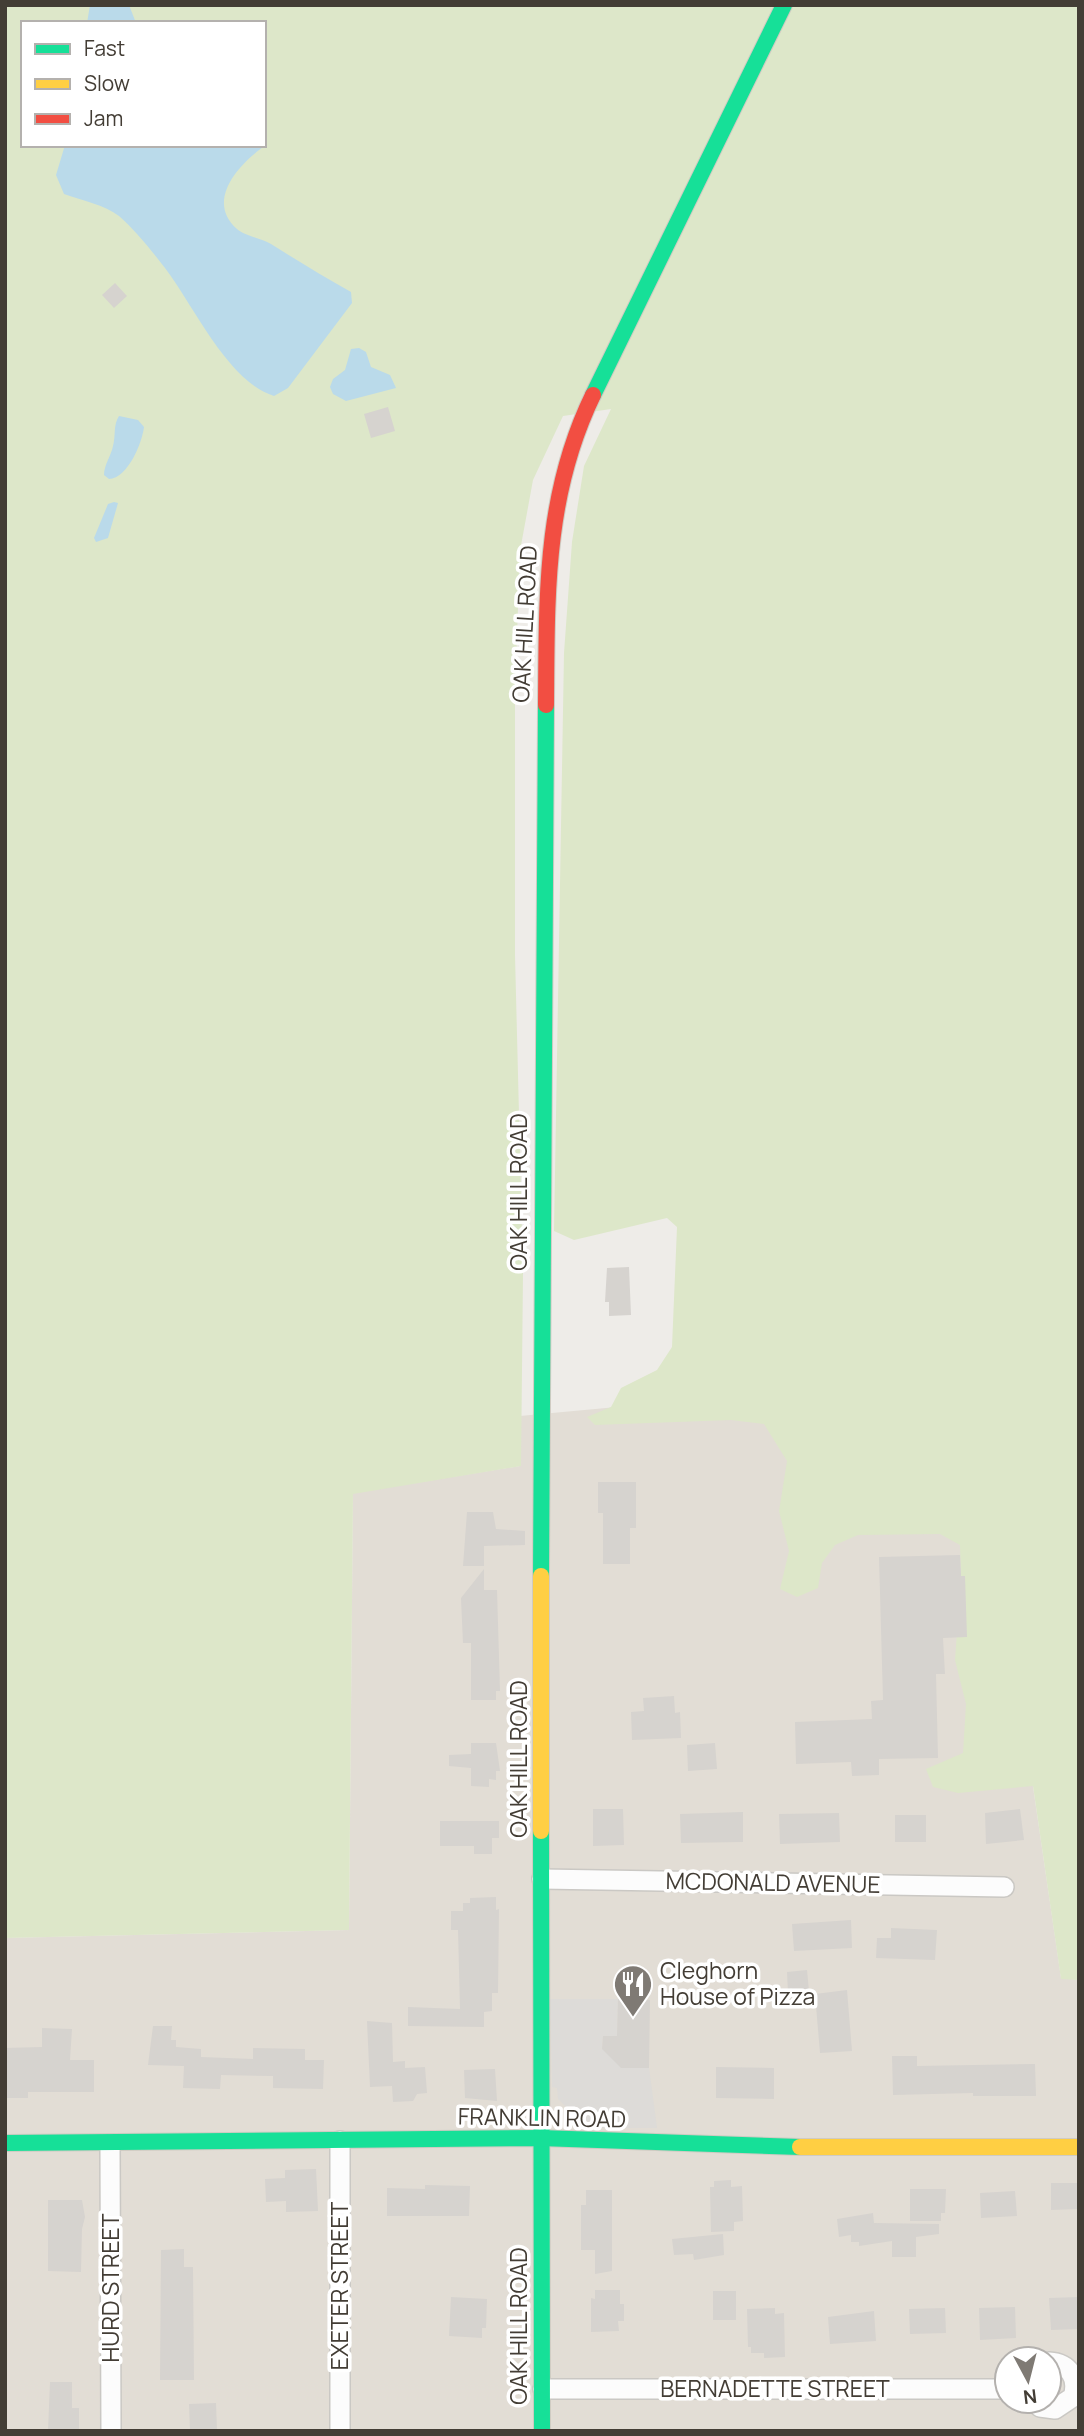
<svg xmlns="http://www.w3.org/2000/svg" width="1084" height="2436" viewBox="0 0 1084 2436" font-family="Manrope,sans-serif">
<rect width="100%" height="100%" fill="#eeece8"/>
<path fill="#e2ddd5" fill-rule="evenodd" d="M 787,1391 L 1001,1568 L 1061,1978 L 1079,1980 L 1079,2431 L 5,2431 L 5,1938 L 349,1930 L 353,1493 L 520,1466 L 520,1416 ZM 1007,2359 L 1049,2359 L 1049,2401 L 1007,2401 Z"/>
<path fill="#dde7c9" fill-rule="evenodd" d="M 5,5 L 1079,5 L 1079,1980 L 1061,1979 L 1033,1786 L 958,1793 L 933,1787 L 926,1769 L 963,1753 L 966,1704 L 955,1660 L 961,1576 L 960,1545 L 940,1534 L 858,1535 L 835,1545 L 822,1563 L 818,1588 L 797,1597 L 780,1589 L 789,1551 L 779,1511 L 787,1461 L 764,1424 L 731,1420 L 595,1425 L 587,1417 L 611,1407 L 621,1388 L 657,1370 L 672,1347 L 677,1227 L 667,1218 L 574,1240 L 554,1231 L 564,653 L 572,542 L 584,466 L 611,409 L 563,416 L 533,480 L 520,551 L 515,693 L 515,955 L 523,1273 L 521,1466 L 353,1494 L 349,1930 L 5,1938 ZM 23,23 L 264,23 L 264,145 L 23,145 Z"/>
<path fill="#dddbd8" d="M 550,1999 L 618,1999 L 617,2036 L 603,2036 L 602,2049 L 649,2068 L 657,2128 L 595,2128 L 595,2122 L 580,2121 L 558,2099 L 557,2088 L 552,2087 Z"/>
<g fill="#badaea">
<path d="M 90,5 L 129,5 L 136,23 L 87,23 Z"/>
<path d="M 264,124 L 266,145 C 241,162 204,200 237,229 C 245,236 261,238 271,244 C 298,261 324,277 351,292 L 352,303 L 288,388 L 274,396 C 228,382 194,306 165,268 C 152,251 135,230 119,216 C 105,205 81,200 64,194 L 56,175 L 65,145 L 264,145 Z"/>
<path d="M 359,348 L 366,352 L 371,367 L 390,375 L 396,388 L 346,401 L 333,394 L 330,387 L 333,379 L 345,370 L 351,349 Z"/>
<path d="M 119,416 L 138,420 L 144,427 C 142,443 128,478 109,479 L 104,475 C 104,465 111,456 113,446 C 116,435 113,425 119,416 Z"/>
<path d="M 114,502 L 118,503 L 108,538 L 96,542 L 94,538 L 108,504 Z"/>
</g>
<g fill="#d6d3cf">
<path d="M 115,283 L 127,296 L 114,308 L 102,295 Z"/>
<path d="M 388,407 L 395,431 L 371,438 L 364,414 Z"/>
<path d="M 629,1267 L 631,1315 L 609,1316 L 609,1302 L 605,1302 L 607,1268 Z"/>
<path d="M 598,1482 L 636,1482 L 636,1528 L 630,1528 L 630,1564 L 603,1564 L 603,1513 L 598,1513 Z"/>
<path d="M 467,1512 L 493,1512 L 496,1529 L 525,1531 L 525,1545 L 484,1546 L 484,1566 L 463,1566 Z"/>
<path d="M 960,1555 L 961,1576 L 965,1576 L 967,1637 L 943,1638 L 945,1674 L 936,1674 L 938,1758 L 879,1759 L 879,1775 L 852,1776 L 851,1762 L 796,1764 L 795,1722 L 872,1719 L 871,1701 L 883,1700 L 879,1557 Z"/>
<path d="M 484,1569 L 484,1590 L 497,1590 L 500,1691 L 496,1691 L 496,1700 L 471,1700 L 471,1643 L 463,1643 L 461,1598 Z"/>
<path d="M 674,1696 L 675,1713 L 680,1712 L 681,1738 L 632,1740 L 631,1712 L 644,1711 L 643,1698 Z"/>
<path d="M 471,1743 L 496,1743 L 500,1771 L 496,1771 L 496,1780 L 489,1779 L 489,1787 L 471,1786 L 471,1768 L 449,1766 L 449,1755 L 471,1754 Z"/>
<path d="M 715,1743 L 717,1769 L 688,1771 L 687,1745 Z"/>
<path d="M 593,1809 L 623,1809 L 624,1845 L 593,1846 Z"/>
<path d="M 1020,1809 L 1024,1840 L 986,1844 L 985,1813 Z"/>
<path d="M 743,1812 L 743,1842 L 681,1843 L 680,1814 Z"/>
<path d="M 839,1813 L 840,1842 L 780,1844 L 779,1814 Z"/>
<rect x="895" y="1815" width="31" height="27"/>
<path d="M 440,1821 L 499,1821 L 499,1838 L 492,1838 L 492,1854 L 474,1854 L 474,1846 L 440,1846 Z"/>
<path d="M 496,1897 L 496,1910 L 499,1909 L 498,1993 L 492,1993 L 492,2011 L 484,2012 L 484,2027 L 408,2026 L 408,2007 L 460,2009 L 458,1930 L 451,1930 L 451,1911 L 463,1911 L 463,1903 L 470,1903 L 470,1898 Z"/>
<path d="M 851,1920 L 852,1948 L 794,1951 L 792,1924 Z"/>
<path d="M 891,1928 L 937,1930 L 935,1960 L 876,1958 L 877,1938 L 891,1938 Z"/>
<path d="M 807,1970 L 809,1991 L 788,1993 L 787,1972 Z"/>
<path d="M 847,1990 L 852,2051 L 820,2053 L 815,1994 Z"/>
<path d="M 618,1999 L 650,2000 L 649,2068 L 621,2068 L 602,2049 L 603,2036 L 617,2036 Z"/>
<path d="M 367,2021 L 392,2023 L 393,2062 L 405,2061 L 405,2068 L 425,2067 L 427,2093 L 417,2094 L 413,2101 L 393,2102 L 392,2086 L 370,2087 Z"/>
<path d="M 153,2026 L 172,2026 L 171,2040 L 176,2040 L 176,2047 L 201,2049 L 201,2057 L 253,2059 L 253,2048 L 305,2049 L 305,2060 L 324,2060 L 323,2089 L 273,2088 L 273,2076 L 221,2075 L 220,2089 L 183,2088 L 184,2066 L 148,2065 Z"/>
<path d="M 42,2028 L 72,2029 L 70,2060 L 94,2060 L 94,2092 L 28,2092 L 28,2098 L 6,2098 L 5,2048 L 42,2047 Z"/>
<path d="M 892,2056 L 917,2056 L 917,2066 L 1035,2064 L 1036,2096 L 973,2096 L 973,2093 L 893,2095 Z"/>
<path d="M 716,2067 L 774,2068 L 774,2099 L 716,2098 Z"/>
<path d="M 495,2069 L 497,2101 L 465,2098 L 464,2070 Z"/>
<path d="M 316,2169 L 318,2211 L 286,2212 L 286,2201 L 266,2202 L 265,2179 L 285,2178 L 285,2170 Z"/>
<path d="M 731,2180 L 731,2187 L 742,2186 L 743,2221 L 734,2222 L 734,2231 L 711,2232 L 710,2187 L 714,2187 L 714,2181 Z"/>
<path d="M 1051,2183 L 1079,2183 L 1079,2209 L 1051,2210 Z"/>
<path d="M 425,2185 L 470,2186 L 469,2216 L 387,2216 L 387,2188 L 425,2189 Z"/>
<path d="M 910,2189 L 946,2189 L 945,2213 L 941,2213 L 941,2221 L 910,2221 Z"/>
<path d="M 586,2190 L 612,2190 L 612,2271 L 595,2274 L 595,2250 L 581,2250 L 581,2205 L 586,2205 Z"/>
<path d="M 1015,2191 L 1017,2216 L 981,2218 L 980,2193 Z"/>
<path d="M 48,2200 L 82,2200 L 85,2217 L 82,2229 L 81,2272 L 48,2271 Z"/>
<path d="M 873,2213 L 874,2223 L 939,2224 L 939,2234 L 916,2237 L 916,2257 L 892,2257 L 892,2241 L 859,2246 L 859,2242 L 851,2242 L 851,2235 L 839,2237 L 837,2219 Z"/>
<path d="M 723,2234 L 724,2255 L 694,2260 L 693,2254 L 674,2255 L 672,2239 Z"/>
<path d="M 184,2249 L 184,2267 L 193,2267 L 194,2380 L 160,2380 L 161,2250 Z"/>
<path d="M 595,2290 L 620,2290 L 620,2304 L 624,2304 L 624,2321 L 618,2321 L 619,2331 L 591,2332 L 591,2298 L 595,2299 Z"/>
<rect x="713" y="2291" width="23" height="29"/>
<path d="M 451,2297 L 487,2299 L 486,2328 L 482,2328 L 482,2338 L 449,2336 Z"/>
<path d="M 1079,2297 L 1079,2329 L 1051,2330 L 1049,2298 Z"/>
<path d="M 1015,2307 L 1016,2338 L 980,2340 L 979,2308 Z"/>
<path d="M 775,2308 L 775,2314 L 784,2313 L 785,2357 L 764,2358 L 764,2353 L 751,2353 L 751,2347 L 748,2347 L 747,2309 Z"/>
<path d="M 945,2308 L 946,2333 L 910,2334 L 909,2309 Z"/>
<path d="M 874,2311 L 876,2341 L 830,2344 L 828,2317 Z"/>
<path d="M 50,2382 L 72,2382 L 72,2408 L 79,2408 L 79,2431 L 48,2431 Z"/>
<path d="M 216,2403 L 217,2431 L 190,2431 L 189,2404 Z"/>
</g>
<g fill="none" stroke-linecap="round" stroke-linejoin="round">
<g stroke="#cac8c4" stroke-width="22">
<g id="street">
<path d="M 542,1879 L 1004,1887"/>
<path d="M 340,2141 L 340,2431"/>
<path d="M 110,2144 L 111,2431"/>
<path d="M 543,2389 L 1007,2389"/>
<path d="M 1033,2401 L 1040,2407 L 1055,2409 L 1073,2397 C 1079,2378 1069,2363 1049,2362"/>
</g>
</g>
<g stroke="#cfcbc2" stroke-width="18">
<g id="fast">
<path d="M 593,395 L 784,5"/>
<path d="M 541,1576 L 546,705"/>
<path d="M 541,1831 L 542,2431"/>
<path d="M 5,2143 L 540,2138 L 800,2147"/>
</g>
</g>
<g stroke="#cfcbc2" stroke-width="18">
<g id="slow">
<path d="M 541,1576 L 541,1831"/>
<path d="M 800,2147 L 1079,2147"/>
</g>
</g>
<g stroke="#cfcbc2" stroke-width="18">
<path id="jam" d="M 546,705 C 547,596 544,496 593,395"/>
</g>
<use href="#street" stroke="#fcfcfc" stroke-width="19"/>
<use href="#fast" stroke="#16e098" stroke-width="16"/>
<use href="#slow" stroke="#ffcf43" stroke-width="16"/>
<use href="#jam" stroke="#f24e42" stroke-width="16"/>
</g>
<defs>
<g id="restaurant-pin" transform="scale(2.0125)"><path d="M0 17L-7.5 6A9.5 9.5 0 1 1 7.5 6Z" fill="#7f7a74" stroke="#fff"/><path d="M-5-6h1v4h1v-4h1v4h1v-4h1v5L-1.5 .5V6h-2V.5L-5-1ZM5-6V6H3V1.5H1.5Q1.5-4 5-6Z" fill="#fff"/></g>
</defs>
<g fill-rule="evenodd">
<use href="#restaurant-pin" x="633" y="1984"/>
</g>
<g text-anchor="middle" stroke-width="7" stroke-linejoin="round" paint-order="stroke">
<g font-size="23" fill="#433d35" stroke="#fff">
<text transform="translate(525 624) rotate(-87)" y="8">OAK HILL ROAD</text>
<text transform="translate(519 1192) rotate(-90)" y="8">OAK HILL ROAD</text>
<text transform="translate(519 1759) rotate(-90)" y="8">OAK HILL ROAD</text>
<text transform="translate(773 1883) rotate(1)" y="8">MCDONALD AVENUE</text>
<text transform="translate(542 2118) rotate(1)" y="8">FRANKLIN ROAD</text>
<text transform="translate(340 2286) rotate(-90)" y="8">EXETER STREET</text>
<text transform="translate(111 2288) rotate(-90)" y="8">HURD STREET</text>
<text transform="translate(519 2326) rotate(-90)" y="8">OAK HILL ROAD</text>
<text x="775" y="2397">BERNADETTE STREET</text>
</g>
<g font-size="23" fill="#433d35" stroke="#fff" text-anchor="start">
<text x="660" y="1979">Cleghorn<tspan x="660" dy="26">House of Pizza</tspan></text>
</g>
</g>
<rect width="1084" height="2436" fill="none" stroke="#433d35" stroke-width="14"/>
<rect x="21" y="21" width="245" height="126" fill="#ffffff" stroke="#b4b1ae" stroke-width="2"/>
<rect x="35" y="44" width="35" height="10" fill="#16e098" stroke="#b4b1ae" stroke-width="2"/>
<text x="84" y="56" font-size="21" fill="#433d35">Fast</text>
<rect x="35" y="79" width="35" height="10" fill="#ffcf43" stroke="#b4b1ae" stroke-width="2"/>
<text x="84" y="91" font-size="21" fill="#433d35">Slow</text>
<rect x="35" y="114" width="35" height="10" fill="#f24e42" stroke="#b4b1ae" stroke-width="2"/>
<text x="84" y="126" font-size="21" fill="#433d35">Jam</text>
<g transform="translate(1028 2380) rotate(173)"><circle r="33" fill="#ffffff" stroke="#b4b1ae" stroke-width="2"/>
<path d="M0-5L12 26L0 18L-12 26Z" fill="#7f7a74"/>
<text y="-10" font-size="19" font-weight="bold" text-anchor="middle" fill="#433d35">N</text>
</g>
</svg>
